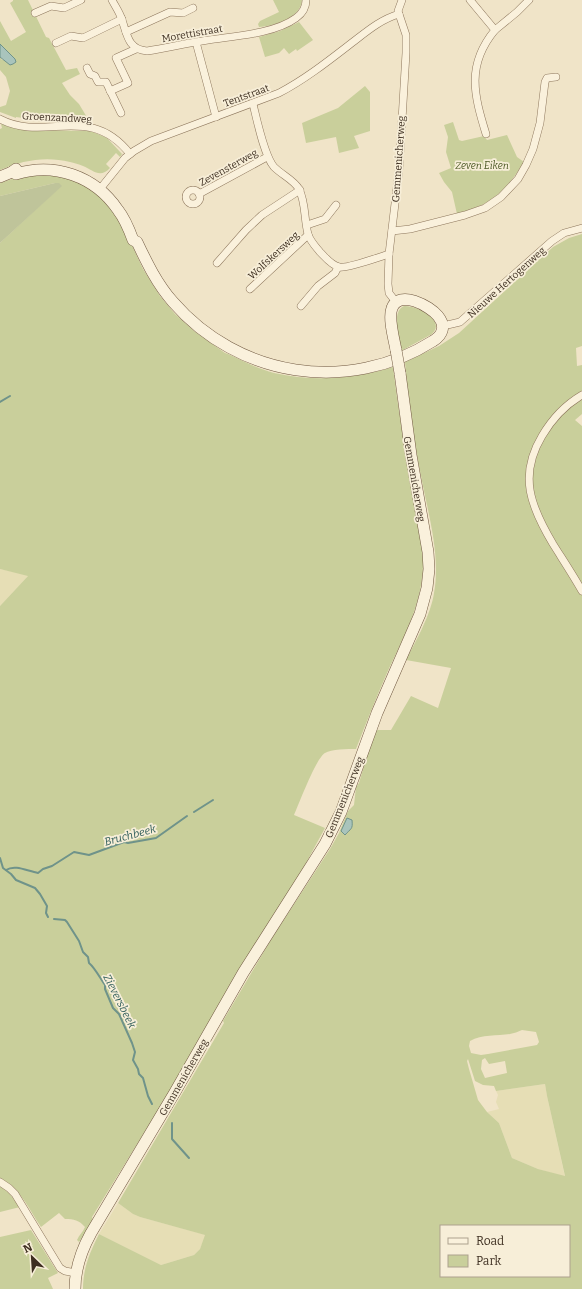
<svg xmlns="http://www.w3.org/2000/svg" width="582" height="1289" viewBox="0 0 582 1289" font-family="Bitter,serif">
<rect width="100%" height="100%" fill="#f0e4c8"/>
<g fill="#e6deb5">
<path d="M 0,569 L 29,575 L 0,606 Z"/>
<path d="M 545,1084 L 547,1096 L 565,1177 L 538,1169 L 512,1158 L 499,1123 L 487,1112 L 499,1109 L 496,1102 L 498,1095 L 496,1091 Z"/>
<path d="M 118,1203 L 133,1214 L 140,1217 L 206,1235 L 200,1249 L 194,1255 L 161,1265 L 99,1234 Z"/>
</g>
<g fill="#c9cf9b" fill-rule="evenodd">
<path d="M 13,0 L 28,0 L 46,37 L 49,38 L 66,70 L 77,68 L 80,74 L 62,83 L 70,95 L 79,104 L 88,119 L 87,122 C 64,116 40,121 16,117 L 16,118 L 0,112 L 0,107 L 6,105 L 10,91 L 6,77 L 0,70 L 0,57 L 2,60 L 15,59 L 0,44 L 0,21 L 11,41 L 26,32 L 10,3 L 13,1 Z"/>
<path d="M 273,0 L 302,0 C 301,18 274,26 259,27 L 258,24 L 260,21 L 279,12 Z"/>
<path d="M 299,22 L 313,40 L 297,51 L 296,49 L 289,54 L 284,48 L 279,53 L 265,57 L 259,37 L 280,31 Z"/>
<path d="M 365,86 L 370,92 L 370,131 L 354,136 L 359,148 L 339,153 L 336,137 L 306,143 L 302,123 L 338,108 Z"/>
<path d="M 453,122 L 459,140 L 462,141 L 484,136 L 487,140 L 507,135 L 517,157 L 524,162 C 505,192 492,204 457,214 L 452,192 L 444,182 L 439,173 L 451,168 L 446,152 L 448,137 L 444,125 Z"/>
<path d="M 1,124 L 27,130 L 91,131 L 107,138 L 122,154 L 120,157 L 116,153 L 106,164 L 110,168 C 100,179 93,170 83,166 C 79,164 74,163 70,162 C 46,156 23,160 0,170 L 0,129 L 2,128 Z"/>
<path d="M 41,172 L 72,179 L 91,188 L 103,197 L 124,228 L 143,269 L 160,296 L 175,314 L 194,331 L 225,353 L 228,354 C 243,361 258,369 274,373 C 314,382 355,379 393,367 C 398,410 406,453 413,496 C 417,519 425,544 423,568 C 421,607 403,638 387,673 C 376,698 366,723 356,749 C 348,749 331,749 325,753 C 316,758 299,804 294,815 L 325,828 L 300,874 L 181,1073 L 92,1217 L 93,1221 L 79,1242 L 77,1240 C 79,1235 83,1232 85,1227 C 79,1220 74,1219 65,1219 L 59,1213 L 41,1227 C 29,1209 20,1188 0,1178 L 0,606 L 28,576 L 0,569 L 0,243 L 61,186 L 55,183 L 0,196 L 0,183 L 18,177 Z"/>
<path d="M 582,234 L 582,346 L 576,348 L 577,366 L 582,365 L 582,414 L 575,420 L 582,426 L 582,1289 L 83,1289 C 83,1268 90,1252 99,1234 L 161,1265 L 194,1255 L 200,1249 L 205,1235 L 140,1217 L 133,1214 L 118,1203 L 224,1023 L 223,1021 L 272,938 L 330,849 L 339,833 L 348,811 L 354,805 L 356,787 L 359,783 L 369,749 L 376,730 L 391,730 L 411,696 L 438,708 L 451,668 L 406,660 C 416,641 431,614 434,593 C 441,556 428,513 421,476 C 413,439 408,400 405,362 L 439,346 L 459,333 L 553,247 L 569,238 ZM 522,1030 L 536,1032 L 539,1042 L 537,1045 L 488,1054 L 481,1055 L 471,1053 L 469,1046 L 470,1041 C 482,1034 497,1036 510,1034 C 514,1033 518,1032 522,1030 ZM 485,1058 L 489,1064 L 505,1061 L 507,1073 L 485,1078 L 481,1069 L 482,1060 ZM 468,1059 L 475,1081 L 483,1085 L 494,1086 L 496,1091 L 545,1084 L 547,1096 L 565,1176 L 538,1169 L 512,1158 L 499,1123 L 487,1112 L 478,1100 L 469,1069 L 467,1061 ZM 441,1226 L 569,1226 L 569,1276 L 441,1276 Z"/>
<path d="M 404,306 C 416,305 447,320 432,334 L 401,351 C 399,339 391,311 404,306 Z"/>
<path d="M 0,1186 L 9,1193 L 20,1207 L 0,1212 Z"/>
<path d="M 31,1230 L 58,1273 L 48,1278 L 53,1289 L 0,1289 L 0,1237 Z"/>
</g>
<path fill="#bfc49a" d="M 55,183 L 59,183 L 62,186 L 0,243 L 0,196 Z"/>
<g fill="#a9c4bc" stroke="#6f938a">
<path d="M 0,44 L 15,59 L 16,62 L 13,64 L 10,65 L 0,57 Z"/>
<path d="M 347,818 L 352,820 C 353,830 351,828 345,835 L 341,831 Z"/>
</g>
<g fill="none" stroke-linecap="round" stroke-linejoin="round">
<g stroke="#6f938a" stroke-width="2">
<path d="M 0,402 L 10,396"/>
<path d="M 194,812 L 213,800"/>
<path d="M 0,858 L 3,868 L 11,874 L 16,880 L 35,888 L 40,894 L 47,906 L 46,913 L 48,917"/>
<path d="M 6,870 C 15,864 27,871 38,873 L 43,869 L 52,866 L 74,852 L 89,855 L 124,842 L 128,843 L 156,838 L 187,816"/>
<path d="M 54,919 L 65,920 L 67,922 L 79,941 L 83,952 L 88,957 L 89,963 C 95,968 100,978 105,985 L 105,989 L 113,1008 L 119,1014 L 132,1043 L 135,1052 L 133,1060 L 138,1069 L 139,1074 L 143,1078 L 148,1096 L 152,1104"/>
<path d="M 172,1123 L 172,1139 L 189,1158"/>
</g>
<g stroke="#8d765c" stroke-width="8">
<g id="minor">
<path d="M 112,0 C 115,6 120,13 122,20 C 127,34 128,50 147,51 C 167,48 187,43 208,40 C 234,36 274,34 296,18 C 303,13 306,8 306,0"/>
<path d="M 470,0 L 495,30 C 466,65 474,95 486,134"/>
<path d="M 35,13 L 51,6 L 64,8 L 81,0"/>
<path d="M 495,30 L 517,12 L 529,0"/>
<path d="M 126,32 L 170,12 L 183,13 L 193,8"/>
<path d="M 196,42 L 216,117"/>
<path d="M 56,43 L 71,36 L 83,38 L 122,19"/>
<path d="M 87,68 L 90,74 L 95,76 L 98,82 L 106,82 L 121,113"/>
<path d="M 110,91 L 128,83 L 116,58 L 136,49"/>
<path d="M 253,104 C 257,120 264,155 274,167 C 282,175 294,180 299,189 C 306,203 304,220 308,234 C 310,241 316,247 320,252 C 325,257 331,265 339,267 C 347,269 379,257 389,254"/>
<path d="M 0,119 C 46,143 89,102 130,154"/>
<path d="M 100,189 L 125,158 L 134,151 L 151,141 L 279,93 C 304,80 327,62 349,45 C 365,33 379,20 399,14"/>
<circle cx="193" cy="197" r="7"/>
<path d="M 199,194 L 267,157"/>
<path d="M 307,225 L 325,219 L 336,205"/>
<path d="M 392,231 L 410,229 L 465,215 L 485,208 L 501,197 L 518,179 L 526,165 L 533,149 L 540,123 L 545,82 L 547,78 L 556,77"/>
<path d="M 217,263 L 246,230 L 262,215 L 300,190"/>
<path d="M 250,289 L 308,235"/>
<path d="M 396,302 L 389,293 L 388,284 L 389,254 L 399,170 L 406,53 L 406,35 L 398,11 L 402,0"/>
<path d="M 301,306 L 318,286 L 335,273 L 338,267"/>
<path d="M 443,326 L 460,322 L 552,241 L 564,233 L 582,228"/>
<path d="M 582,395 C 565,405 552,419 542,436 C 518,476 531,507 553,544 C 563,560 573,575 582,591"/>
<path d="M 0,1182 L 9,1188 L 15,1194 L 60,1268 L 65,1271 L 76,1273"/>
</g>
</g>
<g stroke="#6f573f" stroke-width="12">
<g id="secondary">
<path d="M 12,172 L 16,174 C 54,162 95,176 118,210 C 125,219 129,229 133,240 L 137,242 C 147,263 157,284 173,302 C 238,377 348,395 433,341 C 443,335 446,326 438,316 C 430,306 399,289 392,308 C 388,318 394,339 396,350"/>
<path d="M 0,177 L 12,172 L 16,169"/>
<path d="M 75,1289 C 75,1268 81,1251 91,1233 L 175,1092 L 243,973 L 325,844 L 341,812 L 377,713 L 420,614 L 427,588 L 429,569 L 428,552 L 411,455 L 400,373"/>
</g>
</g>
<use href="#minor" stroke="#faf1dc" stroke-width="7"/>
<use href="#secondary" stroke="#faf1dc" stroke-width="11"/>
<g stroke="#6f573f" stroke-width="12" stroke-linecap="butt">
<path id="secondary-bridge" d="M 396,350 L 400,373"/>
</g>
<use href="#secondary-bridge" stroke="#faf1dc" stroke-width="11"/>
</g>
<g text-anchor="middle" stroke-width="3.5" stroke-linejoin="round" paint-order="stroke">
<g font-size="10" fill="#3d2e20" stroke="#f7eed8">
<text transform="translate(192 33) rotate(-10)" y="4">Morettistraat</text>
<text transform="translate(246 95) rotate(-20)" y="4">Tentstraat</text>
<text transform="translate(57 117) rotate(3)" y="4">Groenzandweg</text>
<text transform="translate(398 159) rotate(-86)" y="4">Gemmenicherweg</text>
<text transform="translate(228 167) rotate(-29)" y="4">Zevensterweg</text>
<text transform="translate(273 255) rotate(-43)" y="4">Wolfskersweg</text>
<text transform="translate(506 282) rotate(-42)" y="4">Nieuwe Hertogenweg</text>
<text transform="translate(415 479) rotate(80)" y="4">Gemmenicherweg</text>
<text transform="translate(344 797) rotate(-68)" y="4">Gemmenicherweg</text>
<text transform="translate(183 1077) rotate(-60)" y="4">Gemmenicherweg</text>
</g>
<g font-size="10" font-style="italic" fill="#4d5a26" stroke="#f7eed8">
<text x="482" y="169">Zeven Eiken</text>
</g>
<g font-size="11" font-style="italic" fill="#2f5d5a" stroke="#f7eed8">
<text transform="translate(130 835) rotate(-15)" y="4">Bruchbeek</text>
<text transform="translate(120 1001) rotate(63)" y="4">Zieversbeek</text>
</g>
</g>
<rect x="440" y="1225" width="130" height="52" fill="#f7eed8" stroke="#ada18e"/>
<rect x="448" y="1238" width="20" height="6" fill="#faf1dc" stroke="#ada18e"/>
<text x="476" y="1245" font-size="12" fill="#3d2e20">Road</text>
<rect x="448" y="1255" width="20" height="12" fill="#c9cf9b" stroke="#ada18e"/>
<text x="476" y="1265" font-size="12" fill="#3d2e20">Park</text>
<g transform="translate(32 1257) rotate(335)" stroke="#f7eed8" stroke-width="3" paint-order="stroke">
<path d="M0-3L7 15L0 10L-7 15Z" fill="#3d2e20"/>
<text y="-6" font-size="11" font-weight="bold" text-anchor="middle" fill="#3d2e20">N</text>
</g>
</svg>
